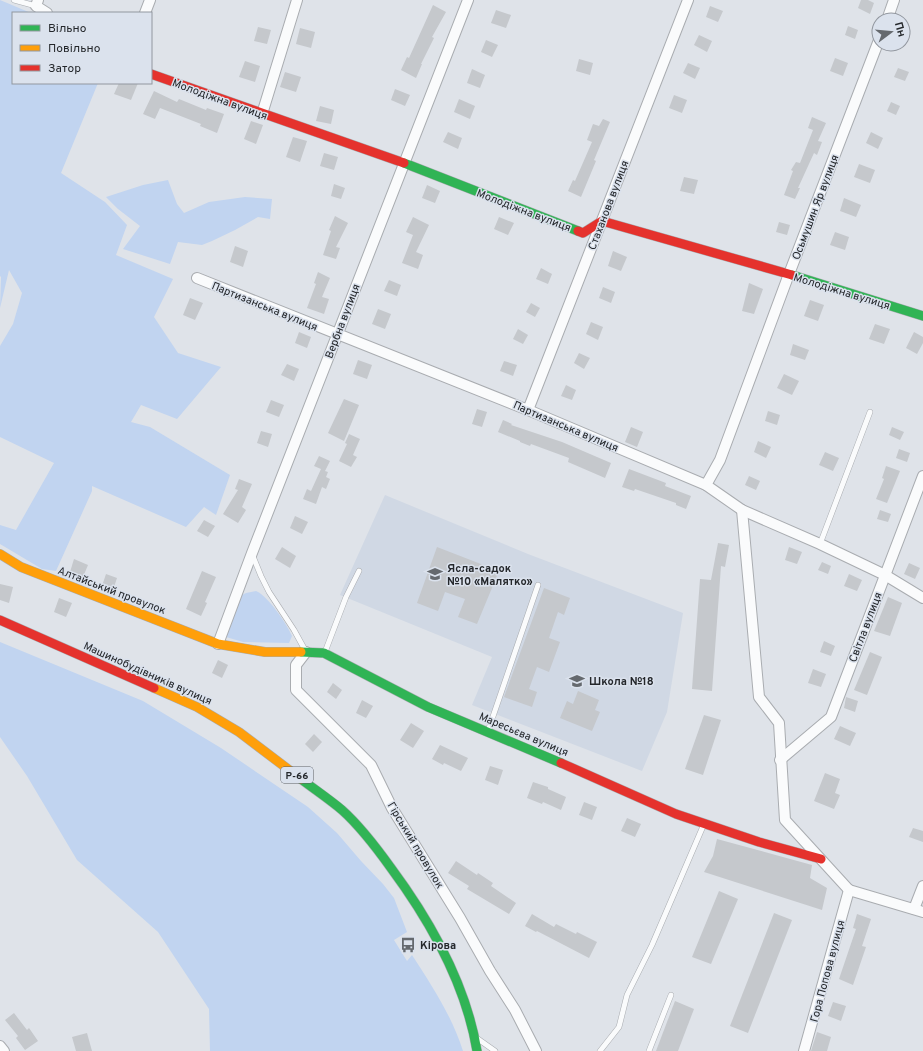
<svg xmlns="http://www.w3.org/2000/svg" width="923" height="1051" viewBox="0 0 923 1051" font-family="Overpass,sans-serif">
<rect width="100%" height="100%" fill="#dfe3e9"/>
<path fill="#d0d8e4" d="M 385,495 L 528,554 L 683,613 L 667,712 L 642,771 L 472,705 L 492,657 L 340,595 Z"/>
<g fill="#c1d4f0">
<path d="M 0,0 L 31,13 L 13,13 L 13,83 L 98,83 L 61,173 L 105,202 L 127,225 L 116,255 L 173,279 L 154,317 L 178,353 L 221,367 L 177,419 L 141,405 L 131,422 L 150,427 L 230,475 L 216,515 L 204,507 L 186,527 L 92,486 L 92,491 L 56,571 L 42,569 L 0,544 L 0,525 L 16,530 L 54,463 L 0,437 L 0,346 L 13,324 L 22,293 L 9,270 L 0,308 L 1,277 L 0,276 Z"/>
<path d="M 168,180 L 177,204 L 184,213 L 209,202 L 245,197 L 272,199 L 270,219 L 258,217 L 235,230 L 212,241 L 202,245 L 178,242 L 170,264 L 123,249 L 140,226 L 118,209 L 106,197 L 143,185 Z"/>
<path d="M 256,591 C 269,597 286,623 292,636 L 289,643 L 243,642 L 226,637 L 240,596 L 246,593 Z"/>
<path d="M 0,642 L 143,701 L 221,748 L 308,807 L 337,833 L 361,861 L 383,884 L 394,898 L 407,932 L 394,940 L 407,961 L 412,955 C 432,986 452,1016 463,1051 L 210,1051 L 209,1009 L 158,932 L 77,860 L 27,776 L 0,737 Z"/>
</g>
<g fill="#c5c8cc">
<path d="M 861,0 L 868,0 L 874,3 L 870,14 L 858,8 Z"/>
<path d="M 433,5 L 446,12 L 432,37 L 434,38 L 421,64 L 422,64 L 416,78 L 401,70 L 407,57 L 409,58 Z"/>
<path d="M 710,6 L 723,11 L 718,22 L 706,17 Z"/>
<path d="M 496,10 L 511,15 L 506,28 L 491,23 Z"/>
<path d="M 848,26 L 858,30 L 855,39 L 845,35 Z"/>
<path d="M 258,27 L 271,30 L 267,44 L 254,41 Z"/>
<path d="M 300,28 L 315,32 L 311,48 L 296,44 Z"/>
<path d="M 699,35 L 712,41 L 707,52 L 694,45 Z"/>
<path d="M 486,40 L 498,45 L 492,57 L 481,52 Z"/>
<path d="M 835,58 L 848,63 L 843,76 L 830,71 Z"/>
<path d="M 579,59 L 593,63 L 590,75 L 576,71 Z"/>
<path d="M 245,61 L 260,66 L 255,82 L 239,77 Z"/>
<path d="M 688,63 L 700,68 L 695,79 L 683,73 Z"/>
<path d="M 898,68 L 909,72 L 905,81 L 894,77 Z"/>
<path d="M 472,69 L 485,75 L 480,88 L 467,83 Z"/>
<path d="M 285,72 L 301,77 L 296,92 L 280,87 Z"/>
<path d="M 119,83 L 138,83 L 131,100 L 114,94 Z"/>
<path d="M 395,89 L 410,95 L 405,106 L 391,100 Z"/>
<path d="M 154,91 L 177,102 L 179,99 L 206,110 L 207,108 L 224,114 L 217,133 L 200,126 L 201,124 L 160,108 L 155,119 L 143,114 Z"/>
<path d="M 674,95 L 687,100 L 682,113 L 669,108 Z"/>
<path d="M 459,99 L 475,106 L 470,119 L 454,112 Z"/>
<path d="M 891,102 L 900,106 L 896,115 L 887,111 Z"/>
<path d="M 320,106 L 334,110 L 331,124 L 316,121 Z"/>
<path d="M 812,117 L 826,123 L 818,141 L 822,142 L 817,155 L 814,153 L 798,188 L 800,188 L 795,199 L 784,195 L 793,171 L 791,170 L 796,162 L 800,163 L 813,130 L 808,128 Z"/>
<path d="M 603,119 L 610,122 L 594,160 L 596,161 L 581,197 L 568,191 L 573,180 L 575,181 L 592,142 L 587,140 L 593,124 L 599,126 Z"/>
<path d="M 251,121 L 263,125 L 256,144 L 244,139 Z"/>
<path d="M 448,132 L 462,138 L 458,149 L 443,142 Z"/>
<path d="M 871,132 L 883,138 L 878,149 L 866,143 Z"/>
<path d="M 293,137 L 307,141 L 300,162 L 286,157 Z"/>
<path d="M 324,153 L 338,157 L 334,170 L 320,166 Z"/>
<path d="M 859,164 L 875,170 L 870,183 L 854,177 Z"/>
<path d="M 684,177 L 698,180 L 694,194 L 680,191 Z"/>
<path d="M 334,184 L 345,188 L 341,199 L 331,196 Z"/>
<path d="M 427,185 L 440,191 L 435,203 L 422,198 Z"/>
<path d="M 844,198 L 861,205 L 856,217 L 840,211 Z"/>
<path d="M 335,216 L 348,223 L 336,247 L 340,248 L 336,259 L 323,255 L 331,231 L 329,230 Z"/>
<path d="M 413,217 L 429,225 L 416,252 L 423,255 L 418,269 L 402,263 L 413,235 L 406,232 Z"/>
<path d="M 499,217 L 514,223 L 508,235 L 494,229 Z"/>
<path d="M 779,222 L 790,225 L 787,235 L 776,232 Z"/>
<path d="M 835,232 L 849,237 L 845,250 L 830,245 Z"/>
<path d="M 235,246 L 248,251 L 243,267 L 230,262 Z"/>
<path d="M 613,251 L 627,257 L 621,271 L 608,266 Z"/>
<path d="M 541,268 L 552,274 L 548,284 L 536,279 Z"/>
<path d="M 318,272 L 330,278 L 322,297 L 329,299 L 324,314 L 307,308 L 316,284 L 314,283 Z"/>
<path d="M 389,280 L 401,285 L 397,296 L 384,291 Z"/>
<path d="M 749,283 L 763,289 L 754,314 L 742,311 Z"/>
<path d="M 603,287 L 615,292 L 611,303 L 599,298 Z"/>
<path d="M 190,298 L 203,303 L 195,320 L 183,315 Z"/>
<path d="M 810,300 L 824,305 L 818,321 L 804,316 Z"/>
<path d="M 531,303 L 540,308 L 535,317 L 526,312 Z"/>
<path d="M 378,309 L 391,314 L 385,329 L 372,324 Z"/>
<path d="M 591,322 L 603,327 L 598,340 L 586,334 Z"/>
<path d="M 875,324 L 890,329 L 884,344 L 869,339 Z"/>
<path d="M 518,329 L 528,335 L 523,344 L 513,339 Z"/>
<path d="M 299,332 L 311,337 L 307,348 L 295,343 Z"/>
<path d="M 914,332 L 923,337 L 923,343 L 917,354 L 906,348 Z"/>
<path d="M 793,344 L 809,350 L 805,360 L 790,355 Z"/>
<path d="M 579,353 L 590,358 L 584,369 L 574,363 Z"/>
<path d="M 358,360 L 372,365 L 367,379 L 353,374 Z"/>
<path d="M 504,361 L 517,365 L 513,376 L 500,371 Z"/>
<path d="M 287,364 L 299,369 L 294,381 L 281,375 Z"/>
<path d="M 784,374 L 799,381 L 792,395 L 777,388 Z"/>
<path d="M 566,385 L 576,390 L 572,400 L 561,396 Z"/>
<path d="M 344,399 L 359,405 L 344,441 L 328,433 Z"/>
<path d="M 271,400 L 284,405 L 279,417 L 266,412 Z"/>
<path d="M 477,409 L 487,412 L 482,427 L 472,424 Z"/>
<path d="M 768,411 L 780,415 L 777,425 L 765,421 Z"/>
<path d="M 503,420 L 512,424 L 511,425 L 562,442 L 611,463 L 605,478 L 568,462 L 569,458 L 531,444 L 530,446 L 520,442 L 520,441 L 498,432 Z"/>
<path d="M 631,427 L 643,432 L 637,447 L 625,442 Z"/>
<path d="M 892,427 L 904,432 L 900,440 L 889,435 Z"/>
<path d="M 261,431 L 272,434 L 268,447 L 257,443 Z"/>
<path d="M 349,434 L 360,439 L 353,455 L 357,457 L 351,467 L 339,461 L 347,444 L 345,443 Z"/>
<path d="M 758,441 L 771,447 L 766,458 L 754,452 Z"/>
<path d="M 899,449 L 910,453 L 907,462 L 896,458 Z"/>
<path d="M 825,452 L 839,458 L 833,471 L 819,465 Z"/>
<path d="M 319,456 L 330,461 L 325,471 L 328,472 L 326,477 L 330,479 L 326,489 L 322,487 L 316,504 L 303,499 L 307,489 L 311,491 L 321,469 L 314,466 Z"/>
<path d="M 886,466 L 900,471 L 887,503 L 876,499 L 884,479 L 882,478 Z"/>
<path d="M 629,469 L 666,483 L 665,486 L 691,496 L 686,509 L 676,505 L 676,503 L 635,489 L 634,491 L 622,487 Z"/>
<path d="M 749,476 L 760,481 L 756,490 L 745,485 Z"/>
<path d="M 239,479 L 252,484 L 242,507 L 246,510 L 238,523 L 223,514 L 238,490 L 235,489 Z"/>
<path d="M 880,510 L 891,514 L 888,522 L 877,519 Z"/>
<path d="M 295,516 L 308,522 L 302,534 L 290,528 Z"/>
<path d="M 204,520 L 215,526 L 208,537 L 197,531 Z"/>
<path d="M 718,543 L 729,545 L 725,567 L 721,566 L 712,691 L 692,689 L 700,579 L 711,580 Z"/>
<path d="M 282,547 L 296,556 L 290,568 L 275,559 Z"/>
<path d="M 437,547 L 499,571 L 477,624 L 458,617 L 465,599 L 445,592 L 438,611 L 417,603 Z"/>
<path d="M 789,547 L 802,552 L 797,564 L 785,560 Z"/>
<path d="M 74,559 L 88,565 L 83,577 L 70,572 Z"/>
<path d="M 822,562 L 831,566 L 828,574 L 818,570 Z"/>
<path d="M 909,563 L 920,568 L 915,579 L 904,574 Z"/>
<path d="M 202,571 L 216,577 L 205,602 L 207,603 L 201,616 L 186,609 Z"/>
<path d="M 106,574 L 117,578 L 113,590 L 102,586 Z"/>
<path d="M 849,574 L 862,580 L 857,591 L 844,586 Z"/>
<path d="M 0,584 L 13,587 L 9,603 L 0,600 Z"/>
<path d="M 544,588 L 570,598 L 564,615 L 558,612 L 549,638 L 560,642 L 549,672 L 537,667 L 529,689 L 537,692 L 532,707 L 504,697 Z"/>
<path d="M 888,597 L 902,603 L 890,636 L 874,631 Z"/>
<path d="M 59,598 L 72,603 L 66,617 L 54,612 Z"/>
<path d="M 824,641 L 835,646 L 831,656 L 820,652 Z"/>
<path d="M 870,652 L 882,657 L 867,695 L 854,690 Z"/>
<path d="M 218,660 L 228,665 L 222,678 L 212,673 Z"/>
<path d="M 813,669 L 826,674 L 821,687 L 808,683 Z"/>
<path d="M 333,683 L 342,690 L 336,699 L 327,692 Z"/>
<path d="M 578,691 L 599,700 L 595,710 L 600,712 L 592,731 L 560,718 L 567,701 L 573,704 Z"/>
<path d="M 846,697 L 858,701 L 855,712 L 844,708 Z"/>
<path d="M 362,700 L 373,706 L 366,718 L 356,713 Z"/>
<path d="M 704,715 L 721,720 L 703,775 L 685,769 Z"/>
<path d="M 411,723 L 424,731 L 413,748 L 400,740 Z"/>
<path d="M 840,726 L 856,733 L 850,746 L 834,739 Z"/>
<path d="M 314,734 L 322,742 L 313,752 L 305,744 Z"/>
<path d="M 440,745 L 468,758 L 461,771 L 444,763 L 443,765 L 432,759 Z"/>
<path d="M 490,766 L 503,770 L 498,785 L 485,780 Z"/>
<path d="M 825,773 L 840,779 L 835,793 L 840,795 L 834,809 L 814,801 Z"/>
<path d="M 533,782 L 548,787 L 548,789 L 566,797 L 561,810 L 543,802 L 542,804 L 527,798 Z"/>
<path d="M 584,802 L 597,807 L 592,820 L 579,815 Z"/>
<path d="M 627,818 L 641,824 L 635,837 L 621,831 Z"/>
<path d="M 913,828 L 923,831 L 923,842 L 909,837 Z"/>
<path d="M 717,839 L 812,865 L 810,878 L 827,888 L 822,910 L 704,872 L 713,856 Z"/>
<path d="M 456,861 L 477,875 L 478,873 L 493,883 L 491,886 L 516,903 L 509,914 L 467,889 L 469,886 L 448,873 Z"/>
<path d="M 719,891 L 738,899 L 711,964 L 692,957 Z"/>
<path d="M 774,913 L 792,920 L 748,1033 L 730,1026 Z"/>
<path d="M 532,914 L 554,927 L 556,924 L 576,934 L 577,932 L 597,942 L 589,958 L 537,931 L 536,932 L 525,926 Z"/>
<path d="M 857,914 L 871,919 L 862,946 L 866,947 L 853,985 L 839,979 L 856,929 L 853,928 Z"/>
<path d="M 675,1001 L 694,1009 L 678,1051 L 656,1051 Z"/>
<path d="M 833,1002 L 846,1006 L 841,1021 L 828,1016 Z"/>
<path d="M 14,1013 L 27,1030 L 29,1028 L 38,1041 L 25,1050 L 16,1038 L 18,1036 L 5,1020 Z"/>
<path d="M 817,1032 L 831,1037 L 827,1051 L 811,1051 Z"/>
<path d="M 87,1033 L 92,1051 L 76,1051 L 72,1037 Z"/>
</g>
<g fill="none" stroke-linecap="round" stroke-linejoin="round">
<g stroke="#a9acb0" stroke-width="6">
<g id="lane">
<path d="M 14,0 L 36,6"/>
<path d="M 820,544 L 870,412"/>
<path d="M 252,554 L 261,576 L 269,592 L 294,630 L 305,650"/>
<path d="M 325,652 L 346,597 L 359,571"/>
<path d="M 488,731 L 538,585"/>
<path d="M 478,1039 L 495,1051"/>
<path d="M 600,1051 L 619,1027 L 627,995 L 652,945 L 704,824"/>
<path d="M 649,1051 L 671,995"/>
</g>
</g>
<g stroke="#a9acb0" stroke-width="12">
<g id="street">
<path d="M 38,0 L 36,6 L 47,13"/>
<path d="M 145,13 L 150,0"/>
<path d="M 887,20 L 894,0"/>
<path d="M 262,114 L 297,0"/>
<path d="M 197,278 L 528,410 L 706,485 L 742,510 L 820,544 L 885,575 L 923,598"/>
<path d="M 528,410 L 688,0"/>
<path d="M 706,485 L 720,460 L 789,274 L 879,40"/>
<path d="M 742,510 L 759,697 L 779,723 L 785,820 L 849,890"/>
<path d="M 218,644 L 252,553 L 468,0"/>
<path d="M 306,652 L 296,665 L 296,690 L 371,765 L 392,808 L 460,918 L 490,971 L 515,1010 L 536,1051"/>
<path d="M 780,760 L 831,717 L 923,476"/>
<path d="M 849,890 L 923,912"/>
<path d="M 914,909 L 923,886"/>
<path d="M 0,1046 L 4,1051"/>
<path d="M 804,1051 L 849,890"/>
</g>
</g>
<g stroke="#a9acb0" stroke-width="10">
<g id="fast">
<path d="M 404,163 L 578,231"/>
<path d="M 792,275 L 923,316"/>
<path d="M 301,652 L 324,653 L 428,707 L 561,763"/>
<path d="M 301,779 C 314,789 329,799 342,810 C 361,827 376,847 391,868 C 431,922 466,984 477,1051"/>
</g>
</g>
<g stroke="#a9acb0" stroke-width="10">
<g id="slow">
<path d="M 0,554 L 21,567 L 218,644 L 265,652 L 301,652"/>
<path d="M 154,688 L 197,707 L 239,732 L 301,779"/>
</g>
</g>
<g stroke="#a9acb0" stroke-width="10">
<g id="jam">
<path d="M 151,74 L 404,163"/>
<path d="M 578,231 L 583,233 L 602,221 L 792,275"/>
<path d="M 0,620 L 154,688"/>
<path d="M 561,763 L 676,814 L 759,842 L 821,859"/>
</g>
</g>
<use href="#lane" stroke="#fafbfc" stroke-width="5"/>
<use href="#street" stroke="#fafbfc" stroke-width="10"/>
<use href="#fast" stroke="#30b455" stroke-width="9"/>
<use href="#slow" stroke="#ff9f0a" stroke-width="9"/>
<use href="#jam" stroke="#e5322d" stroke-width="9"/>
</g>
<defs>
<g id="school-bare" transform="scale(1.2)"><path d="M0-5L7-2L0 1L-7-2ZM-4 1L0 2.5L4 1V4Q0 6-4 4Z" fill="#65696e" stroke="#dbe2ed" stroke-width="2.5" paint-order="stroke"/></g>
<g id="bus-bare" transform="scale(1.2)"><path d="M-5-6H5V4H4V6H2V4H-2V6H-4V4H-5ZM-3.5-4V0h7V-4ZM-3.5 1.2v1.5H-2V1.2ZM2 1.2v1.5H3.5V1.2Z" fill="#65696e" stroke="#dbe2ed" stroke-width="2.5" paint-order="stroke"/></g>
</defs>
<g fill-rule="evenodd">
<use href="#school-bare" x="435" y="574"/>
<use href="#school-bare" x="577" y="681"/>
<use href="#bus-bare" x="408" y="945"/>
</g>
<g text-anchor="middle" stroke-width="3" stroke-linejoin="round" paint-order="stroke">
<rect fill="#dbe2ed" stroke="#5b5f65" stroke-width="1" x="281" y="767" width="32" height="16" rx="3"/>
<g font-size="10" font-weight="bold" fill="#24272b">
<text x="297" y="779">Р-66</text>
</g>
<g font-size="11" fill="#24272b" stroke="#dbe2ed">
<text transform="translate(220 99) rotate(20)" y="4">Молодіжна вулиця</text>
<text transform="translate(608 205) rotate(-69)" y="4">Стаханова вулиця</text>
<text transform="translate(815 207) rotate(-69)" y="4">Осьмушин Яр вулиця</text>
<text transform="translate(524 210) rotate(21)" y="4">Молодіжна вулиця</text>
<text transform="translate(842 291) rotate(17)" y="4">Молодіжна вулиця</text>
<text transform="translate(265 306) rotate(22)" y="4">Партизанська вулиця</text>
<text transform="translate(342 321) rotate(-69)" y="4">Вербна вулиця</text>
<text transform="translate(566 426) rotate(23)" y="4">Партизанська вулиця</text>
<text transform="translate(112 590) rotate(21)" y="4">Алтайський провулок</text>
<text transform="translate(865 627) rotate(-69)" y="4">Світла вулиця</text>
<text transform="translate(148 673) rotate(24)" y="4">Машинобудівників вулиця</text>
<text transform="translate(524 734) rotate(23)" y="4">Маресьєва вулиця</text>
<text transform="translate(416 845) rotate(59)" y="4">Гірський провулок</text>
<text transform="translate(827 971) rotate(-75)" y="4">Гора Попова вулиця</text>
</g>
<g font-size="11" font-weight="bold" fill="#24272b" stroke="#dbe2ed" text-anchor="start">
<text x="447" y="572">Ясла-садок<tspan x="447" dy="13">№10 «Малятко»</tspan></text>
<text x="589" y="685">Школа №18</text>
<text x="420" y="949">Кірова</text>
</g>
</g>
<rect x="12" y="12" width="140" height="72" fill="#dbe2ed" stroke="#92979f"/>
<rect x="20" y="25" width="20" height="6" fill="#30b455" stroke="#92979f"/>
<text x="48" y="32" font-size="12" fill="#24272b">Вільно</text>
<rect x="20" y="45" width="20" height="6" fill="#ff9f0a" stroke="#92979f"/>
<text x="48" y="52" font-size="12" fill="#24272b">Повільно</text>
<rect x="20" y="65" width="20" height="6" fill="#e5322d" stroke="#92979f"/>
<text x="48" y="72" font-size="12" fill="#24272b">Затор</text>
<g transform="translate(891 32) rotate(74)"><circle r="19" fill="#dbe2ed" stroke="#92979f"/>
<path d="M0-3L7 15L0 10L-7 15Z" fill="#65696e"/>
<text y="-6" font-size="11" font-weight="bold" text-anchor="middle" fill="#24272b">Пн</text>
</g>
</svg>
